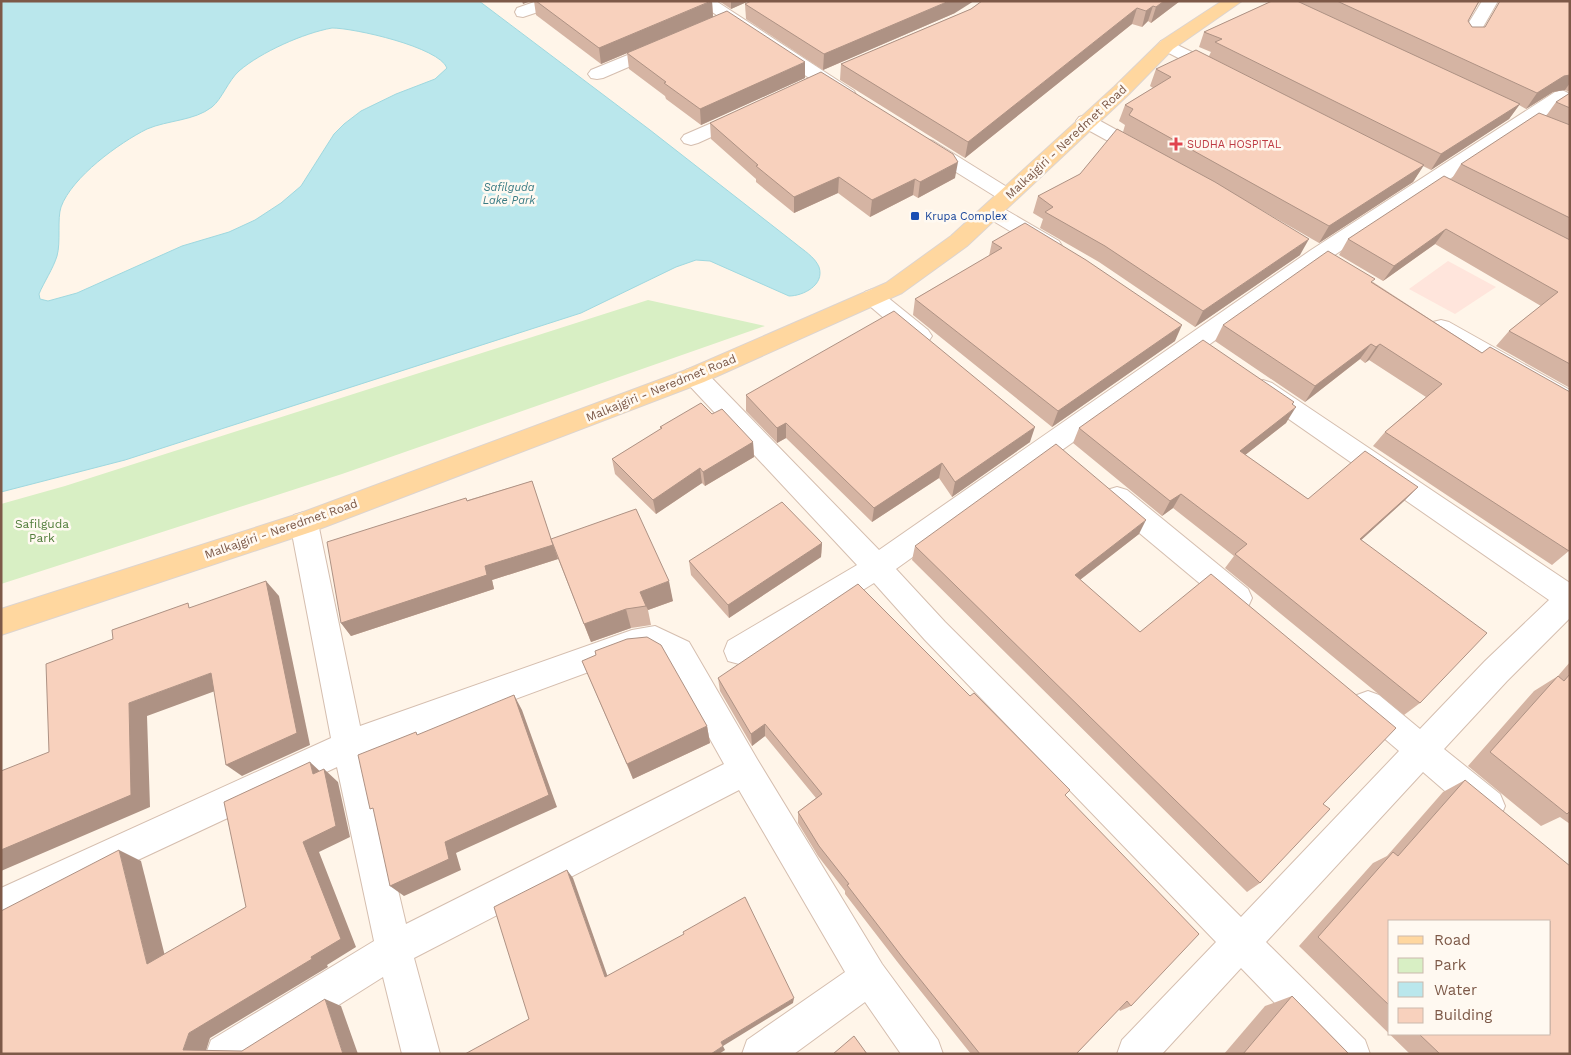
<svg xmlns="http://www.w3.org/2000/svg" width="1571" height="1055" viewBox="0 0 1571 1055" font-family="'Work Sans',sans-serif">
<rect width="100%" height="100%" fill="#fff5e9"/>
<path fill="#ffe5dc" d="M 1448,261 L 1496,287 L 1455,314 L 1409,289 Z"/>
<path fill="#d8efc4" d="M 648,300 L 765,326 L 342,474 L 1,584 L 1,504 L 65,486 Z"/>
<path fill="#bae7ec" stroke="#9fd8df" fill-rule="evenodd" d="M 1,1 L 479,1 L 650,130 L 796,244 C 803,250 815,257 819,267 C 825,285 803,296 789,296 L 710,261 L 696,260 L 676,267 L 581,313 L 125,460 L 1,492 ZM 332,28 C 354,28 439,47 447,68 L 435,79 L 396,94 L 361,111 L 344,124 L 334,134 L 301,186 L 281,203 L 255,220 L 229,232 L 182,246 L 77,293 L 48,301 L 40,299 L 39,294 C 44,282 53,269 57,256 C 61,242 57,219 61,207 C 72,177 119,143 147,129 C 168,120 194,121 212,107 C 222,99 228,81 239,71 C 261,52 304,33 332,28 Z"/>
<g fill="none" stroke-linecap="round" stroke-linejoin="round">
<g stroke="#d5beaf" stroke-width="2">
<g id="minor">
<path d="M 537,1 L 561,1 L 559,5 L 523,17 L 517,16 L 515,12 L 517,8 Z"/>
<path d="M 696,1 L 716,1 L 854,91 L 856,95 L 854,99 L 847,101 L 840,99 Z"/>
<path d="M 1482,1 L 1498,1 L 1475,41 L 1469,42 L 1463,41 L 1460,37 Z"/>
<path d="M 1167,40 L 1225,68 L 1228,72 L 1225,76 L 1219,77 L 1213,76 L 1161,49 L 1158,45 L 1161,41 Z"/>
<path d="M 662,41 L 668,42 L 671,46 L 668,50 L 603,78 L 597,79 L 591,78 L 588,74 L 591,70 Z"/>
<path d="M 1562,90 L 1570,94 L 1569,100 L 1327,260 L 896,569 L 945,622 L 1241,917 L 1399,751 L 1357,715 L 1352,705 L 1357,695 L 1368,691 L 1379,695 L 1420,729 L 1485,661 L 1549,600 L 1254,395 L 1251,389 L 1254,383 L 1263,380 L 1272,383 L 1570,583 L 1570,618 L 1507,681 L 1444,749 L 1500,794 L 1505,806 L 1500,818 L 1488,822 L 1476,818 L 1423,772 L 1266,942 L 1365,1040 L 1370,1054 L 1324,1054 L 1241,968 L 1162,1054 L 1117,1054 L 1122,1040 L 1216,942 L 925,640 L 874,583 L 750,661 L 739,664 L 728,661 L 724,651 L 728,641 L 857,565 L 686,382 L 683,376 L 686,370 L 695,367 L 704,370 L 879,550 L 1311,250 L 1555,92 Z"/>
<path d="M 744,109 L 751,111 L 753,115 L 751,119 L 698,143 L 691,145 L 684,143 L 681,139 L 684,135 Z"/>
<path d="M 1086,115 L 1093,117 L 1153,150 L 1156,154 L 1153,158 L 1146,160 L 1139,158 L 1079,125 L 1076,121 L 1079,117 Z"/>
<path d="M 926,139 L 933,141 L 1015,192 L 1018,196 L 1015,200 L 1008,202 L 1001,200 L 919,149 L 916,145 L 919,141 Z"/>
<path d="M 992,204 L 999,206 L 1059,241 L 1062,246 L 1059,251 L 1051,253 L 1043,251 L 985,216 L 982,211 L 985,206 Z"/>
<path d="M 873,289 L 881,292 L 928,330 L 932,336 L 928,342 L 920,344 L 912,342 L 865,302 L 862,297 L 865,292 Z"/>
<path d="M 1441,320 L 1449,322 L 1570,390 L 1570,411 L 1561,409 L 1433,334 L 1429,328 L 1433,322 Z"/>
<path d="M 1117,487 L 1127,490 L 1248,589 L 1252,598 L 1248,607 L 1238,610 L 1228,607 L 1107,506 L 1104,498 L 1107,490 Z"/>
<path d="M 304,512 L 314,515 L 318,523 L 360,726 L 632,630 L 655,626 L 689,642 L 757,759 L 882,964 L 938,1040 L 943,1054 L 901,1054 L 865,1002 L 794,1054 L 742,1054 L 747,1040 L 845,972 L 739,790 L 414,958 L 440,1054 L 402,1054 L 383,977 L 261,1054 L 206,1054 L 211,1040 L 374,941 L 337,767 L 1,924 L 1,888 L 331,738 L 290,523 L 294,515 ZM 652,653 L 667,662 L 724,764 L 406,924 L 366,754 L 632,656 Z"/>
</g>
</g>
<g stroke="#ddd4cf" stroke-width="2">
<path id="major" d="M 1222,1 L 1242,1 L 1173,49 L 1128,95 L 967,246 L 902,293 L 704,382 L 314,531 L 1,635 L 1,609 L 298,514 L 686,370 L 886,283 L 951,236 L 1114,87 L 1161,41 Z"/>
</g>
<use href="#minor" fill="#fff" fill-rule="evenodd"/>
<use href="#major" fill="#ffd79f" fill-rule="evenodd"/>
</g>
<g fill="#d5b4a3" fill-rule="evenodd">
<path d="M 534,1 L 712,1 L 713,17 L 601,64 L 536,15 Z"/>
<path d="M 719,1 L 749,1 L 731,9 Z"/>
<path d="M 982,1 L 1180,1 L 1151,23 L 1148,21 L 1142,27 L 1132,24 L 965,158 L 840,80 L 841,64 L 971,9 Z"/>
<path d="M 1272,1 L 1480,1 L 1468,21 L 1472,27 L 1485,27 L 1500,1 L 1570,1 L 1570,92 L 1565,90 L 1553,92 L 1526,109 L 1519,105 L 1509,119 L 1431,170 L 1423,166 L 1413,182 L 1319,243 L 1251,204 L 1300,255 L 1195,327 L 1099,262 L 1040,228 L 1043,219 L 1033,213 L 1038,196 L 1164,155 L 1123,132 L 1125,125 L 1119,121 L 1125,105 L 1153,88 L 1150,86 L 1156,69 L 1209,56 L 1211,52 L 1199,47 L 1204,32 Z"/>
<path d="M 745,4 L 955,13 L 823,70 L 746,19 Z"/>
<path d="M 627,53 L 805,78 L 701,125 L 666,99 L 665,96 L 629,69 Z"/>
<path d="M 1570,93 L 1570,388 L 1496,346 L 1509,331 L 1541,306 L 1435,244 L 1383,281 L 1339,255 L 1348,239 L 1451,180 L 1461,164 L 1546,116 L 1556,102 Z"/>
<path d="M 710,123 L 955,178 L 918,198 L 913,195 L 870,217 L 838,193 L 794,213 L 756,182 L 756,179 L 711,139 Z"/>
<path d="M 992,242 L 1175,341 L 1052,427 L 913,315 L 915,299 L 989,256 Z"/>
<path d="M 1373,282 L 1482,353 L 1570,550 L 1552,565 L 1373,446 L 1385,432 L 1426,397 L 1369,360 L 1365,363 L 1360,359 L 1305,402 L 1215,341 L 1223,325 Z"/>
<path d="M 746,395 L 1030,442 L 952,497 L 939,478 L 872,522 L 786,438 L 777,443 L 746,411 Z"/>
<path d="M 1294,402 L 1292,405 L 1286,423 L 1245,455 L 1308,499 L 1418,487 L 1404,501 L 1361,540 L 1420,703 L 1404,715 L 1225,568 L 1234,556 L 1173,508 L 1162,516 L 1073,443 L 1079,428 Z"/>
<path d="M 712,414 L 753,442 L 754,457 L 705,486 L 702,483 L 656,514 L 615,474 L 612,459 L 661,429 L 660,427 Z"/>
<path d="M 532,481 L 551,539 L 673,601 L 648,610 L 651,625 L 631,628 L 591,642 L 557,556 L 558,559 L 492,580 L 494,589 L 351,636 L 341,623 L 468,500 Z"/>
<path d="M 1139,534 L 1080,580 L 1323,804 L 1260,883 L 1247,892 L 912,560 L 915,546 Z"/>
<path d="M 822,543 L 821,557 L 729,618 L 691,575 L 689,561 Z"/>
<path d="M 582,661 L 707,726 L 710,743 L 633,779 Z"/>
<path d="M 1570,662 L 1570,824 L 1560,817 L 1541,826 L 1468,766 L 1534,691 L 1558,676 Z"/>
<path d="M 718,678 L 1066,796 L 1131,1006 L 1120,1011 L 1119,1009 L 1076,1054 L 971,1054 L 899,964 L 845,894 L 845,891 L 818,856 L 798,823 L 798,812 L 816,798 L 765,736 L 752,746 L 720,691 Z"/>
<path d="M 1465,780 L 1570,1054 L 1410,1054 L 1299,946 L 1373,863 L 1387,856 L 1443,792 ZM 1390,921 L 1550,1034 L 1390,1034 Z"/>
<path d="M 1292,996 L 1349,1054 L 1224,1054 L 1265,1006 Z"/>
</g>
<g fill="#ae9284">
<path d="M 522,1 L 531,1 L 523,4 Z"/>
<path d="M 712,1 L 713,17 L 601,64 L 599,48 Z"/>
<path d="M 731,1 L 749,1 L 731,9 Z"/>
<path d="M 949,1 L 974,1 L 955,13 L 823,70 L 824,54 Z"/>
<path d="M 1164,1 L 1180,1 L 1151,23 L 1156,7 Z"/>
<path d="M 1153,6 L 1148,21 L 1142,27 L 1146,11 Z"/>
<path d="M 1137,8 L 1132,24 L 965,158 L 968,142 Z"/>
<path d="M 805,62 L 805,78 L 701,125 L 700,109 Z"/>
<path d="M 1570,75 L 1570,83 L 1565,90 L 1553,92 L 1526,109 L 1537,93 L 1564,76 Z"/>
<path d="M 1520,104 L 1509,119 L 1431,170 L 1441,154 Z"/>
<path d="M 958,162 L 955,178 L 918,198 L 920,182 Z"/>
<path d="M 1424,165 L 1413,182 L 1319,243 L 1329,226 Z"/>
<path d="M 839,177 L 838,193 L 794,213 L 794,197 Z"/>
<path d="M 915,179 L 913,195 L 870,217 L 872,200 Z"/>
<path d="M 1446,229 L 1435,244 L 1383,281 L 1394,266 Z"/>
<path d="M 1309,239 L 1300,255 L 1195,327 L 1203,311 Z"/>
<path d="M 1182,325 L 1175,341 L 1052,427 L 1058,411 Z"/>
<path d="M 1371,344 L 1360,359 L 1305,402 L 1315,386 Z"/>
<path d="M 1380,344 L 1369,360 L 1365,363 L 1376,347 Z"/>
<path d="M 1294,402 L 1285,416 L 1296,407 L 1286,423 L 1231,466 L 1240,451 Z"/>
<path d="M 786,423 L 786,438 L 777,443 L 777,428 Z"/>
<path d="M 1035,427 L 1030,442 L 952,497 L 955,482 Z"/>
<path d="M 753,442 L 754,457 L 705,486 L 703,472 Z"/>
<path d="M 942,463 L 939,478 L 872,522 L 874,508 Z"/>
<path d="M 700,468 L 702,483 L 656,514 L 653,500 Z"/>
<path d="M 1418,487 L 1404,501 L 1347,553 L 1360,539 Z"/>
<path d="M 1181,494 L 1173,508 L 1162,516 L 1170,501 Z"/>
<path d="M 1146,520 L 1139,534 L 1068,589 L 1075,575 Z"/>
<path d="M 552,541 L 558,559 L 492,580 L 494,589 L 351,636 L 341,623 L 485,566 Z"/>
<path d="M 822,543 L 821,557 L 729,618 L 728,605 Z"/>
<path d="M 266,581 L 279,596 L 310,745 L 242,776 L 226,765 Z"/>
<path d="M 669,581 L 673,601 L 648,610 L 646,606 L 640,592 Z"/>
<path d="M 626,609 L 631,628 L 591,642 L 584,624 Z"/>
<path d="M 211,673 L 226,687 L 147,716 L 150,807 L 1,871 L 1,850 L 129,703 Z"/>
<path d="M 514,695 L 522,710 L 557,807 L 456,853 L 461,870 L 404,896 L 390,886 L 445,842 Z"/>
<path d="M 765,724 L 765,736 L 752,746 L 751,734 Z"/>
<path d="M 707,726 L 710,743 L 633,779 L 627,764 Z"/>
<path d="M 310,762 L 324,775 L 324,769 L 338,782 L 350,837 L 319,852 L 356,947 L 327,965 L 328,967 L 210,1038 L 205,1054 L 183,1050 L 189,1033 L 311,957 L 303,842 L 313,774 Z"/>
<path d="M 119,850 L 141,861 L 169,972 L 147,964 Z"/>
<path d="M 567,870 L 573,878 L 610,983 L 605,977 Z"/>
<path d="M 794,998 L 793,1003 L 723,1046 L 721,1042 Z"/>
<path d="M 325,999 L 341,1006 L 358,1054 L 343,1054 Z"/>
<path d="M 723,1046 L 725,1050 L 719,1054 L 711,1054 Z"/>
</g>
<g fill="#f8d1bd" stroke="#ae9284">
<path d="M 536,1 L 711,1 L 599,48 Z"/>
<path d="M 751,1 L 949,1 L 824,54 L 745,4 Z"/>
<path d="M 982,1 L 1164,1 L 1156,7 L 1153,6 L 1146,11 L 1137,8 L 968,142 L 841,64 L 971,9 Z"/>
<path d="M 1272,1 L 1297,1 L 1520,104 L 1441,154 L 1215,42 L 1222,39 L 1204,32 Z"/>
<path d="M 1337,1 L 1479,1 L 1468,21 L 1472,27 L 1485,27 L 1500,1 L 1570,1 L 1570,75 L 1564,76 L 1537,93 Z"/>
<path d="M 727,11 L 805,62 L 700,109 L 664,83 L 666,82 L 627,53 Z"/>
<path d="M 1196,50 L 1424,165 L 1329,226 L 1129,115 L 1133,109 L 1125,105 L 1171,77 L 1156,69 Z"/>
<path d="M 821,72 L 953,154 L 958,162 L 920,182 L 915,179 L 872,200 L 839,177 L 794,197 L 756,166 L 758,165 L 710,123 Z"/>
<path d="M 1570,93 L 1570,108 L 1556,102 Z"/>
<path d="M 1539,113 L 1570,125 L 1570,218 L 1461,164 Z"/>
<path d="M 1117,129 L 1215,182 L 1309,239 L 1203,311 L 1105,246 L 1045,212 L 1053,207 L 1038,196 L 1080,174 Z"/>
<path d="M 1444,176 L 1570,240 L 1570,364 L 1509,331 L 1558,292 L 1446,229 L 1394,266 L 1348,239 Z"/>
<path d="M 1025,223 L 1086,260 L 1182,325 L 1058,411 L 915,299 L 1002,248 L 992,242 Z"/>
<path d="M 1328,251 L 1375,279 L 1371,282 L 1482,353 L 1490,347 L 1570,392 L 1570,550 L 1569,551 L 1385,432 L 1442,384 L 1380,344 L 1376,347 L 1371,344 L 1315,386 L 1223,325 Z"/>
<path d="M 894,311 L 1035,427 L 955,482 L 942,463 L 874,508 L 786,423 L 777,428 L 746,395 Z"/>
<path d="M 1203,340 L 1294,402 L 1292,404 L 1296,407 L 1240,451 L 1308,499 L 1365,451 L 1418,487 L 1360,539 L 1487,633 L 1420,703 L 1235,554 L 1247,544 L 1181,494 L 1170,501 L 1079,428 Z"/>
<path d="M 701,403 L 712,414 L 722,409 L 753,442 L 703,472 L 700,468 L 653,500 L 612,459 L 662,428 L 660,427 Z"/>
<path d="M 1056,444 L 1146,520 L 1075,575 L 1140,632 L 1211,574 L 1396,728 L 1323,804 L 1330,809 L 1260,883 L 915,546 Z"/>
<path d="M 532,481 L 553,545 L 485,566 L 487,575 L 341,623 L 327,542 L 466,498 L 467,501 Z"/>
<path d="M 782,502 L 822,543 L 728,605 L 689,561 Z"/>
<path d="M 636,509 L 669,581 L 640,592 L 646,606 L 626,609 L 584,624 L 551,539 Z"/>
<path d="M 266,581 L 297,733 L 226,765 L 211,673 L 129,703 L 131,795 L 1,850 L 1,771 L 49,752 L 46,664 L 113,639 L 112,630 L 188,603 L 189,608 Z"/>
<path d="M 858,584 L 970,696 L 974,693 L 1070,790 L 1065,795 L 1199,934 L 1131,1006 L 1127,1001 L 1076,1054 L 980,1054 L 903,958 L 847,885 L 849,884 L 819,846 L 798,812 L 822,794 L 765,724 L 751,734 L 718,678 Z"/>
<path d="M 647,637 L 661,645 L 707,726 L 627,764 L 582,661 L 596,655 L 595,651 L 627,639 Z"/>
<path d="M 1570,674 L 1570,811 L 1567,814 L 1490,752 L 1558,676 L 1564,681 Z"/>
<path d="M 514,695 L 549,795 L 445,842 L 449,859 L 390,886 L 373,808 L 370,809 L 358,755 L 416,732 L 417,735 Z"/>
<path d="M 310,762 L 313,774 L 324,769 L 336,826 L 303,842 L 341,939 L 311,957 L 312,959 L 189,1033 L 183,1050 L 242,1051 L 325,999 L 343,1054 L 1,1054 L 1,911 L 119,850 L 147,964 L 246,907 L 224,802 Z"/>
<path d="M 1465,780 L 1570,866 L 1570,1054 L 1440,1054 L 1419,1034 L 1550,1034 L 1550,921 L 1390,921 L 1390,1006 L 1318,937 L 1393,852 L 1398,856 Z"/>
<path d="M 567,870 L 605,977 L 684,934 L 683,932 L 745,897 L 794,998 L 721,1042 L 723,1046 L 711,1054 L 465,1054 L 529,1019 L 494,907 Z"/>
<path d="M 1292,996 L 1349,1054 L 1243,1054 Z"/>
<path d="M 854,1036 L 867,1054 L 833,1054 Z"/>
</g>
<path fill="#e0444e" stroke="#fff9f1" stroke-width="2" d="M1173.5 136.5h5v5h5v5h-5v5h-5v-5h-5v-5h5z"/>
<rect fill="#1a4fb4" stroke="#fff9f1" stroke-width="2" x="910" y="211" width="10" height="10" rx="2.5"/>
<g text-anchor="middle" stroke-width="5" stroke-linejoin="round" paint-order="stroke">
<g font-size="11" fill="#be3a42" stroke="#fff9f1" text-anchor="start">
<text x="1187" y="148">SUDHA HOSPITAL</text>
</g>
<g font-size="11" font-style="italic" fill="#397b84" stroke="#fff9f1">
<text x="509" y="191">Safilguda<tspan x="509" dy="13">Lake Park</tspan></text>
</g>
<g font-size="11" fill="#164399" stroke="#fff9f1" text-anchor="start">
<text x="925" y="220">Krupa Complex</text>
</g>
<g font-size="12" fill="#7d5948" stroke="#fff9f1">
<text transform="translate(1066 142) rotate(-43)" y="4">Malkajgiri - Neredmet Road</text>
<text transform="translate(661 388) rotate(-22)" y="4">Malkajgiri - Neredmet Road</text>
<text transform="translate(281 529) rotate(-19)" y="4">Malkajgiri - Neredmet Road</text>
</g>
<g font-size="12" fill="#527e3c" stroke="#fff9f1">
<text x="42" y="528">Safilguda<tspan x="42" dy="14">Park</tspan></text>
</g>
</g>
<rect width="1571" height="1055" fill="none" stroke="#7d5948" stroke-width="5"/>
<rect x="1388" y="920" width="162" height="115" fill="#fff9f1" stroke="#cbb9ad"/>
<rect x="1398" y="936" width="25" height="8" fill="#ffd79f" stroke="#cbb9ad"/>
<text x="1434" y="945" font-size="15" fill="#7d5948">Road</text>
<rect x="1398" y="958" width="25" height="15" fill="#d8efc4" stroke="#cbb9ad"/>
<text x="1434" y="970" font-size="15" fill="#7d5948">Park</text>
<rect x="1398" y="982" width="25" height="15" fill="#bae7ec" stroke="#cbb9ad"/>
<text x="1434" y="995" font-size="15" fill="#7d5948">Water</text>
<rect x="1398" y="1008" width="25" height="15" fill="#f8d1bd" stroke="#cbb9ad"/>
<text x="1434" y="1020" font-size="15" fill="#7d5948">Building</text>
</svg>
